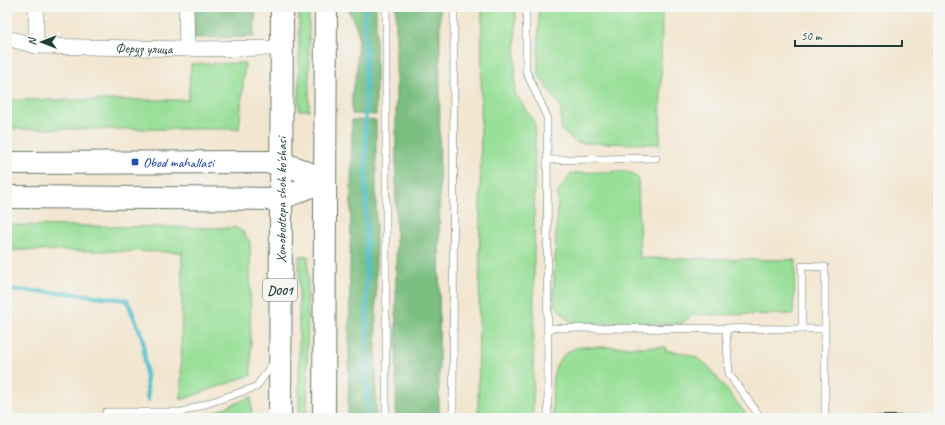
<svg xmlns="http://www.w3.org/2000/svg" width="945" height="425" viewBox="0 0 945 425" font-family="Caveat,sans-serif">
<rect width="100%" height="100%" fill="#f6f6f2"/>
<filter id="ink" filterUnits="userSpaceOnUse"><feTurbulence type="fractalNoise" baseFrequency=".025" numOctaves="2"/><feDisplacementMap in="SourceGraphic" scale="8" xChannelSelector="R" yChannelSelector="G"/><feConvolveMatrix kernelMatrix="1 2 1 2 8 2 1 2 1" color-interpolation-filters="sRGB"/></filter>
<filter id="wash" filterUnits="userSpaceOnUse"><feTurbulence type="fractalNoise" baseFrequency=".012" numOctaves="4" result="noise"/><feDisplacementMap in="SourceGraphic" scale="16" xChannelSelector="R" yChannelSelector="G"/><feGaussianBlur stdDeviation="0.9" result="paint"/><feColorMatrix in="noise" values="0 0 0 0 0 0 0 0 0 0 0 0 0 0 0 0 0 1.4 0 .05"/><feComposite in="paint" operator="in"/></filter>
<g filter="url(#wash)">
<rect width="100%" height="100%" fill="#f2e6d0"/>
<g fill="#99df98" stroke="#5c8e66">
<rect x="299" y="7" width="10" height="103"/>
<path d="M 482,7 L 516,7 L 515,93 L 535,124 L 533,418 L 478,418 Z"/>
<path d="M 539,7 L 662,7 L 660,144 L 577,143 L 561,130 L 561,107 L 538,75 Z"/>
<path d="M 245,63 L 239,129 L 7,129 L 7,100 L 188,100 L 191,64 Z"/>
<path d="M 628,171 L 638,178 L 640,258 L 796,260 L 793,314 L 693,315 L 681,324 L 571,323 L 553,303 L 558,192 L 572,173 Z"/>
<path d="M 7,225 L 236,228 L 243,232 L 250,242 L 251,375 L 181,400 L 182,252 L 7,250 Z"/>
<path d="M 299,256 L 308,256 L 307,418 L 299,418 Z"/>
<path d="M 579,347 L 666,347 L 666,351 C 682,351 695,355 707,365 L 749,418 L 553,418 C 553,390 545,357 579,347 Z"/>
<path d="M 251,397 L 252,418 L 199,418 Z"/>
</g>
<g fill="#7abe80" stroke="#4c7e5a">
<path d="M 194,7 L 256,7 L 254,37 L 194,38 Z"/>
<path d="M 347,7 L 376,7 L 376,115 L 352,114 L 352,92 L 357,72 L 358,31 Z"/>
<path d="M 396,7 L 440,7 L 439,418 L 396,418 Z"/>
<path d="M 352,120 L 376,120 L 376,418 L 348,418 Z"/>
</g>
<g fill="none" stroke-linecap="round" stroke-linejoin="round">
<g stroke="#54c1cd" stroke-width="4.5">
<path d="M 365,7 L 367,418"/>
<path d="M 7,290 L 68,293 L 127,300 L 143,339 L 148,400"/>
</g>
</g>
</g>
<g filter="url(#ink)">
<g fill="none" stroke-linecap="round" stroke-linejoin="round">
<g stroke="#69786b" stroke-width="8">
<g id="service">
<path d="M 386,7 L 386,418"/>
<path d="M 526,7 L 526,71 L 547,117 L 548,418"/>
<path d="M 547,160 L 656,158"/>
<path d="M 548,328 L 824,329"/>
<path d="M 726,329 L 729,374 L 761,418"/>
<path d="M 802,329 L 802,266 L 825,267 L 825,418"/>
<path d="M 105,418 L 106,412 L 182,412 L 256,387 L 274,362"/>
<path d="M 453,418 L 454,7"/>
</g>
</g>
<g stroke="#69786b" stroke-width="16">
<g id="minor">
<path d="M 186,7 L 187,49"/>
<path id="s1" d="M 7,38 L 36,46 L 187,49 L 281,48"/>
<path d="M 36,46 L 36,7"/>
</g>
</g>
<g stroke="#69786b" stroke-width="24">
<g id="primary">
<path d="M 7,163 L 280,162 L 325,180"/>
<path d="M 7,197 L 280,199 L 325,180"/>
</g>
</g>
<g stroke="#69786b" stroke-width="24">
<g id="trunk">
<path id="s2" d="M 280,418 L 282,7"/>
<path d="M 324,418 L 326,7"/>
</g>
</g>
<use href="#service" stroke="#fff" stroke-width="7"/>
<use href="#minor" stroke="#fff" stroke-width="15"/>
<use href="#primary" stroke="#fff" stroke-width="22"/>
<use href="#trunk" stroke="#fff" stroke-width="22"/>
<path stroke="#1f3d34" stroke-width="3" d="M 850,417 L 938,416"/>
</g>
</g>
<rect fill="#1a4fb4" stroke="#f6f6f2" stroke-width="1.5" x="131" y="158" width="8" height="8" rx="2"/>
<g text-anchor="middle" stroke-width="3" stroke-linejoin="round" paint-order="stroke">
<rect fill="#f6f6f2" stroke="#60746d" stroke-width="1" x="263" y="279" width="34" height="22" rx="3"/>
<g font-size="13" font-weight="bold" fill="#1f3d34">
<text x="280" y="295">D001</text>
</g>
<g font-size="14" fill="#1f3d34" stroke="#f6f6f2">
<text dy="5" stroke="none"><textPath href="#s1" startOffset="138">Феруз улица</textPath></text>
<text dy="5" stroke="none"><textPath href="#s2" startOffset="218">Xonobodtepa shoh ko'chasi</textPath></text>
</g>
<g font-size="14" fill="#164399" stroke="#f6f6f2" text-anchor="start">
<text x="143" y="167">Obod mahallasi</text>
</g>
</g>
<rect width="945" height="425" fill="none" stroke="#f6f6f2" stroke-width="24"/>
<g transform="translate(42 42) rotate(270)" stroke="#f6f6f2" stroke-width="3" paint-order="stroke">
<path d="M0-3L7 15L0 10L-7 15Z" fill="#1f3d34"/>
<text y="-6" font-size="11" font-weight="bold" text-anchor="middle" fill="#1f3d34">N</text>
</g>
<path d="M795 40v6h107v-6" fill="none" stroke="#1f3d34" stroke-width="2"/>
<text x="801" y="40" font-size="12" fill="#1f3d34" stroke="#f6f6f2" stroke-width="3" paint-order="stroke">50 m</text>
</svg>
